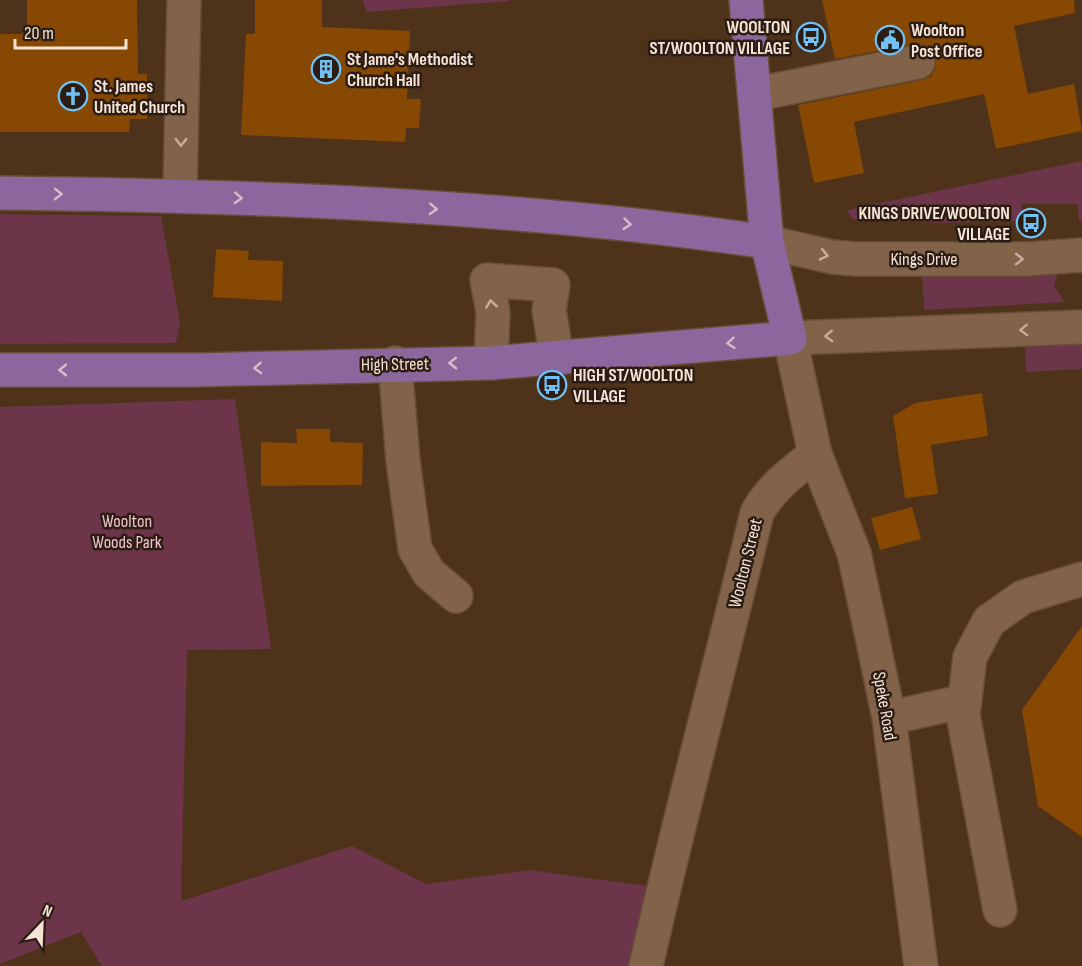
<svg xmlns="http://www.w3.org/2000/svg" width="1082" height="966" viewBox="0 0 1082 966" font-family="'Sofia Sans Condensed',sans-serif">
<rect width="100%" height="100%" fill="#4f321a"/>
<g fill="#6d3549">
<path d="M 363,0 L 509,0 L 509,1 L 366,12 Z"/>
<path d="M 1082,161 L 1082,221 L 1079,221 L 1077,204 L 1021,204 L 1022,221 L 941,223 L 852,219 L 847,210 Z"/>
<path d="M 0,214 L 161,216 L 180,322 L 176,343 L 0,344 Z"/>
<path d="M 922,272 L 1058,273 L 1054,286 L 1065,302 L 924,310 Z"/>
<path d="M 1082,339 L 1082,369 L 1026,372 L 1025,342 Z"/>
<path d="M 235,399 L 271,649 L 187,650 L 181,901 L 352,846 L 426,884 L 530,870 L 662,888 L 642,966 L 102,966 L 81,932 L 0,964 L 0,407 Z"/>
</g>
<g fill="#864803">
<path d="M 27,0 L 137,0 L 138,74 L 147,74 L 147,119 L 130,119 L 129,132 L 0,132 L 0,34 L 27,34 Z"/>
<path d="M 255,0 L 322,0 L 322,27 L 410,31 L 407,99 L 421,99 L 419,128 L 406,128 L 405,142 L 241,135 L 246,34 L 255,34 Z"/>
<path d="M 822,0 L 1074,0 L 1075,13 L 1014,26 L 1028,94 L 1074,84 L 1082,131 L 996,149 L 984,94 L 854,122 L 864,173 L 814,183 L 798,105 L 922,80 L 931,76 L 935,69 L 936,59 L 932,49 L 923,44 L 915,44 L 835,59 Z"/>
<path d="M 216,249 L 249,251 L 248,260 L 283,261 L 282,301 L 213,297 Z"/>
<path d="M 982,393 L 988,436 L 931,445 L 938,494 L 905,498 L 893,416 L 915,403 Z"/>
<path d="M 296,429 L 330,429 L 330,442 L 363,443 L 362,485 L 261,486 L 261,442 L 297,443 Z"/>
<path d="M 912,507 L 921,539 L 880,550 L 871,518 Z"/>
<path d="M 1082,626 L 1082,837 L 1038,806 L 1022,710 Z"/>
</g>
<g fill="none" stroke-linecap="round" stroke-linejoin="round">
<g stroke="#664e38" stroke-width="36">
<g id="minor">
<path d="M 756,94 L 918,62"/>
<path d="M 180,195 L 184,0"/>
<path d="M 767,242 L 832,257 L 856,259 L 1028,259 L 1082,255"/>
<path d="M 395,363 L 403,461 L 415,549 L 429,573 L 456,596"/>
<path d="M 491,363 L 493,312 L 487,280 L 553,285 L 549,310 L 557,359"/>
<path d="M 889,718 L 965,701"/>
<path d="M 1000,910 L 963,715 L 970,657 L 989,621 L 1023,597 L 1082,579"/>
<path d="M 646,966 C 680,814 721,664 757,513 C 771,487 793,472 815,454"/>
<path d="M 921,966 L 889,718 L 870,627 L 854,553 L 815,454 L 790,338 L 1082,327"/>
</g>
</g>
<g stroke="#664e38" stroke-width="36">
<g id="major">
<path d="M 0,193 C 256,196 514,205 767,242"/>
<path d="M 0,370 L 196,370 L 491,363 L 790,338 L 767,242 L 746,0"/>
</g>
</g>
<use href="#minor" stroke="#826249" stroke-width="33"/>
<use href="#major" stroke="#8c679d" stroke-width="33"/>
</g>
<defs><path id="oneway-chevron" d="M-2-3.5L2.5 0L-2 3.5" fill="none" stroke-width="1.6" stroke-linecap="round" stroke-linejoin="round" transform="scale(1.5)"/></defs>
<g stroke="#c8af9d">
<use href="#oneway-chevron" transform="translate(181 142) rotate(91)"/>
<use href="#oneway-chevron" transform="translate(824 255) rotate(13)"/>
<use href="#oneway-chevron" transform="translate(1019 259)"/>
<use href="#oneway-chevron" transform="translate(491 304) rotate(-99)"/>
<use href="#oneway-chevron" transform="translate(1024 330) rotate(178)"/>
<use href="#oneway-chevron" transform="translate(829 336) rotate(178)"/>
</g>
<g stroke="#d6bec4">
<use href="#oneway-chevron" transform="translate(58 194) rotate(1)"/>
<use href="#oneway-chevron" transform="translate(238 198) rotate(3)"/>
<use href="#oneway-chevron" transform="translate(433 209) rotate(3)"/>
<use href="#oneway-chevron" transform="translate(627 224) rotate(5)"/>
<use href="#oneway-chevron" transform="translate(731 343) rotate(175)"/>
<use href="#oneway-chevron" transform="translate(453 363) rotate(179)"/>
<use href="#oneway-chevron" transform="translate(258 368) rotate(178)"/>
<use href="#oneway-chevron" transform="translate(63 370) rotate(180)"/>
</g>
<defs>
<g id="bus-ring" transform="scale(1.5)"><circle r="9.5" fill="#2b1d13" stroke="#71c1f5" stroke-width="1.5"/><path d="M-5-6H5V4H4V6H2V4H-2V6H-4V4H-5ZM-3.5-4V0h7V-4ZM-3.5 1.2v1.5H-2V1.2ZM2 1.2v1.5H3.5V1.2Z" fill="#71c1f5"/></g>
<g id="civic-ring" transform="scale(1.5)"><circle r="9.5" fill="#2b1d13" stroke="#71c1f5" stroke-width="1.5"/><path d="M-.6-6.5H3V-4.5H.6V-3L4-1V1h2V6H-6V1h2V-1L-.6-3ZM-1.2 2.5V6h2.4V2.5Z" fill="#71c1f5"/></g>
<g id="building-ring" transform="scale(1.5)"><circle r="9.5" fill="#2b1d13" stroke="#71c1f5" stroke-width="1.5"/><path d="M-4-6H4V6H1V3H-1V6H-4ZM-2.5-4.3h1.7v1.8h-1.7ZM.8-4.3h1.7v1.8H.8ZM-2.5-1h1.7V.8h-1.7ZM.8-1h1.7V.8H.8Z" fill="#71c1f5"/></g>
<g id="church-ring" transform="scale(1.5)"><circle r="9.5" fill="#2b1d13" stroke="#71c1f5" stroke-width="1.5"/><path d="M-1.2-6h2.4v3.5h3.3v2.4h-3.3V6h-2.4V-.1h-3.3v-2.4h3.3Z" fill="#71c1f5"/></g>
</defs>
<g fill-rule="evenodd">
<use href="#bus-ring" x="811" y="37"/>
<use href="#civic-ring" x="890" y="40"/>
<use href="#building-ring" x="326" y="69"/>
<use href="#church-ring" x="73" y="96"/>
<use href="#bus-ring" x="1031" y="223"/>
<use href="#bus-ring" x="552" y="385"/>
</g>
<g text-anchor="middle" stroke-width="5" stroke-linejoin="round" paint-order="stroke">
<g font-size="18" font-weight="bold" fill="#f6e3d5" stroke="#2b1d13" text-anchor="start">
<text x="790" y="33" text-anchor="end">WOOLTON<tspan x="790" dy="21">ST/WOOLTON VILLAGE</tspan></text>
<text x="911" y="36">Woolton<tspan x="911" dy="21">Post Office</tspan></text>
<text x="347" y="65">St Jame's Methodist<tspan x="347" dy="21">Church Hall</tspan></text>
<text x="94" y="92">St. James<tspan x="94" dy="21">United Church</tspan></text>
<text x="1010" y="219" text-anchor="end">KINGS DRIVE/WOOLTON<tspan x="1010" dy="21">VILLAGE</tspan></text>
<text x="573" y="381">HIGH ST/WOOLTON<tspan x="573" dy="21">VILLAGE</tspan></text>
</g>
<g font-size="18" fill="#f6e3d5" stroke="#2b1d13">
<text x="924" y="265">Kings Drive</text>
<text transform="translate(395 364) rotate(-1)" y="6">High Street</text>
<text transform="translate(745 563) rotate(-76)" y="6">Woolton Street</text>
<text transform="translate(885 706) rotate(80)" y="6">Speke Road</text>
</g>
<g font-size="18" fill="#f1c2d0" stroke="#2b1d13">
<text x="127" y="527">Woolton<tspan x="127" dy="21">Woods Park</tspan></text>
</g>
</g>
<g transform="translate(42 924) rotate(23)" stroke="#2b1d13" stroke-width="4.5" paint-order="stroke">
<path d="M0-4.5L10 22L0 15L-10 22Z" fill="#f6e3d5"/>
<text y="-9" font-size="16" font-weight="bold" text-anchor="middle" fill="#f6e3d5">N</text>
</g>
<path d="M15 39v9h111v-9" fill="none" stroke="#f6e3d5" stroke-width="3"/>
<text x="24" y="39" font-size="18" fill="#f6e3d5" stroke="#2b1d13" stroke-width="4.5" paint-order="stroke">20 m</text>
</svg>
